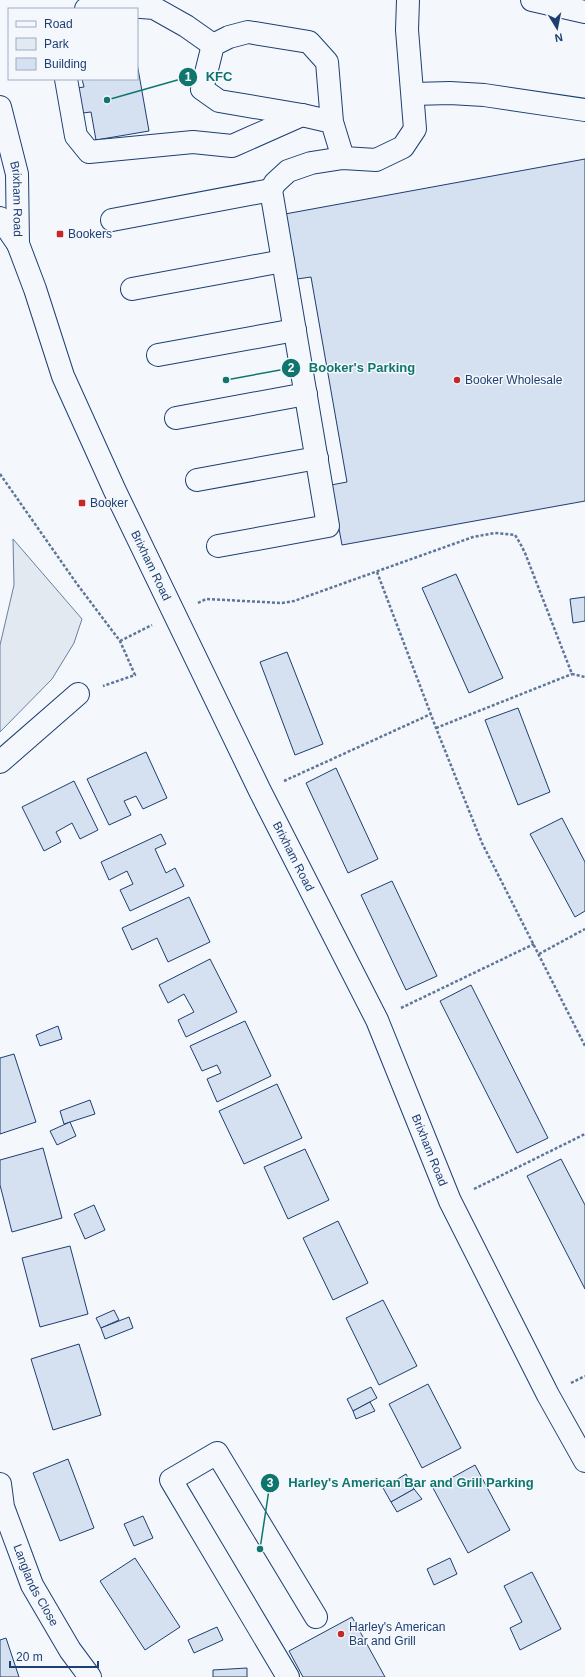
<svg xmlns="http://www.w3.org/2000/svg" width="585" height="1677" viewBox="0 0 585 1677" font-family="Arial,sans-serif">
<rect width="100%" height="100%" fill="#f4f7fb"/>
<path fill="#e3e9f0" stroke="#687fa3" d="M 13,539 L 82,619 L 74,643 L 52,679 L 0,732 L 0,645 L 14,585 Z"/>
<g fill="#d5e0f0" stroke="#1d3f73">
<path d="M 137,63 L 149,131 L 96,140 L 91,112 L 74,114 L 69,89 L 84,87 L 82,79 L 137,79 Z"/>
<path d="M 585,159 L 585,501 L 342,545 L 331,485 L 347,482 L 311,277 L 297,279 L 285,214 Z"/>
<path d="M 456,574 L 503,678 L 469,693 L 422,588 Z"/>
<path d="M 585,597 L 585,621 L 573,623 L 570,599 Z"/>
<path d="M 287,652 L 323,744 L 295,755 L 260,662 Z"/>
<path d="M 518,708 L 550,792 L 518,805 L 485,720 Z"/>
<path d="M 146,752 L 167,798 L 143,809 L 136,796 L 124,801 L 131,815 L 109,825 L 87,779 Z"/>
<path d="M 336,768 L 378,859 L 348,873 L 306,783 Z"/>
<path d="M 74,781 L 98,830 L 80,839 L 72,823 L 56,832 L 61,842 L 44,851 L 22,807 Z"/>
<path d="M 562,818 L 585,862 L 585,911 L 575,917 L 530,834 Z"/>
<path d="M 161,834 L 166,844 L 155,849 L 166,873 L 175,868 L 184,886 L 130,911 L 120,890 L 133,884 L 127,871 L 109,880 L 101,862 Z"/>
<path d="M 392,881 L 437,976 L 406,990 L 361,895 Z"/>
<path d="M 189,897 L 210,942 L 168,962 L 157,938 L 132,950 L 122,928 Z"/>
<path d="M 210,959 L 237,1012 L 186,1037 L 178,1020 L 194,1012 L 184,994 L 168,1003 L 159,985 Z"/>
<path d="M 471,985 L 548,1138 L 517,1153 L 440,1001 Z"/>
<path d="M 245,1021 L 271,1076 L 217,1102 L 207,1079 L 221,1073 L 217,1065 L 202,1071 L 190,1046 Z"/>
<path d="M 58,1026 L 62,1039 L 40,1046 L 36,1035 Z"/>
<path d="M 14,1054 L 36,1122 L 0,1134 L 0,1058 Z"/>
<path d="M 277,1084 L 302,1138 L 244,1164 L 219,1111 Z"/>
<path d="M 90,1100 L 95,1114 L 64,1124 L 60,1111 Z"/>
<path d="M 70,1122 L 76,1136 L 57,1145 L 50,1131 Z"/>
<path d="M 43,1148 L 62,1218 L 12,1232 L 0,1185 L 0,1160 Z"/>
<path d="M 305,1149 L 329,1200 L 288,1219 L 264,1167 Z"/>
<path d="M 561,1159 L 585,1205 L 585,1289 L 527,1176 Z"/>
<path d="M 94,1205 L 105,1230 L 85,1239 L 74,1214 Z"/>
<path d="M 338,1221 L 368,1283 L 333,1300 L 303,1238 Z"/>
<path d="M 70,1246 L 88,1314 L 40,1327 L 22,1258 Z"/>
<path d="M 383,1300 L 417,1366 L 379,1385 L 346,1318 Z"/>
<path d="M 114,1310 L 119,1320 L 101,1328 L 96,1318 Z"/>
<path d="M 129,1317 L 133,1328 L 105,1339 L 101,1328 Z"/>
<path d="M 79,1344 L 101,1415 L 53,1430 L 31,1359 Z"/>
<path d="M 428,1384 L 461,1448 L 422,1468 L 389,1404 Z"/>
<path d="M 371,1387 L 377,1398 L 353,1411 L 347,1399 Z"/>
<path d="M 370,1402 L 375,1411 L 356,1419 L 353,1411 Z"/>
<path d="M 68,1459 L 94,1528 L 60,1541 L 33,1473 Z"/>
<path d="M 475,1465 L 510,1530 L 468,1553 L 433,1488 Z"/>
<path d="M 406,1474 L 414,1489 L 391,1502 L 383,1488 Z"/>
<path d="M 414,1489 L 422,1499 L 397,1512 L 391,1502 Z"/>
<path d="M 143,1516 L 153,1538 L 134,1546 L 124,1524 Z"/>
<path d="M 135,1558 L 180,1627 L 145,1650 L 100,1581 Z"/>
<path d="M 450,1558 L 457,1574 L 434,1585 L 427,1569 Z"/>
<path d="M 532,1572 L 561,1629 L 520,1650 L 510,1628 L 522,1622 L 504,1586 Z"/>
<path d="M 352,1617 L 385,1677 L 303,1677 L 289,1651 Z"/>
<path d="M 217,1627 L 223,1640 L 194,1653 L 188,1640 Z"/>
<path d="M 6,1638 L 19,1677 L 0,1677 L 0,1640 Z"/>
<path d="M 247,1668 L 247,1677 L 213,1677 L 213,1670 Z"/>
</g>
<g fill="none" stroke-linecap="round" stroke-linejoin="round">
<g stroke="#1d3f73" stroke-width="24">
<g id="minor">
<path d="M 86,9 L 104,4 L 154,8 L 186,26 L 213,45"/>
<path d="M 66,79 L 76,136 L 89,152 L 193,142 L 232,146 L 302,115"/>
<path d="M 413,94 L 450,93 L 484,95 L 585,110"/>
<path d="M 332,122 L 302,115 L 219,101 L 202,89 L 213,45 L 229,37 L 248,32 L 309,42 L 327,62 L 332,122 L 343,158"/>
<path d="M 112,220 L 271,190"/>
<path d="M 132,289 L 283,261"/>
<path d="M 158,355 L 295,330"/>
<path d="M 176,418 L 306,394"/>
<path d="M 197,480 L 317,458"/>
<path d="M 218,546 L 328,526 L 271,190 L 275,183 L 288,171 L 311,163 L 343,158 L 376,160 L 403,147 L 415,129 L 407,30 L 408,0"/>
<path d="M 0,762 L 78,694"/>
<path id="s1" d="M 0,1484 L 3,1507 L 32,1585 L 70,1650 L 90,1677"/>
<path d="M 288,1677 L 171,1480 L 217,1453 L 316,1617"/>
</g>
</g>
<g stroke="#1d3f73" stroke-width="24">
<g id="major">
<path d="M 532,0 L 585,12"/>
<path id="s2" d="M 0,107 L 17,174 L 18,244"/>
<path id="s3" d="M 0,218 L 18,244 L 35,289 L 63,376 L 115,491 L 260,791 L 377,1020 L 450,1201 L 548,1395 L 585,1461"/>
</g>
</g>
<g stroke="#5e769c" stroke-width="2.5" stroke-dasharray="3 2" stroke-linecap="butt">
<path d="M 0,474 L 77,584 L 120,641 L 135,675 L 103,686"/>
<path d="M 377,572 L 436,728 L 482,843 L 585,1046"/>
<path d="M 198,603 L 206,599 L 282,603 L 294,601 L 473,537 L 495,533 L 515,535 L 520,543 L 525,553 L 572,674 L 585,677"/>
<path d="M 120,641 L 152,625"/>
<path d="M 436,728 L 572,674"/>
<path d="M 284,781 L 431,714"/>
<path d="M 539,954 L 585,929"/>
<path d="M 401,1008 L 534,944"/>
<path d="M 474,1189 L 585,1134"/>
<path d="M 571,1383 L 585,1376"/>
</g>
<use href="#minor" stroke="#f4f7fb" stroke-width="22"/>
<use href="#major" stroke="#f4f7fb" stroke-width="22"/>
</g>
<g fill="#c62828" stroke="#f4f7fb" stroke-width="1.5">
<rect x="56" y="230" width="8" height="8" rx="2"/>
<circle cx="457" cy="380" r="4"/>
<rect x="78" y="499" width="8" height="8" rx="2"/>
<circle cx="341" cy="1634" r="4"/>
</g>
<g text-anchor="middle" stroke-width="3" stroke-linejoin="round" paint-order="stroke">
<g font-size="12" fill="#1d3f73" stroke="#f4f7fb">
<text dy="4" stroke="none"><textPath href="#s2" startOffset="94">Brixham Road</textPath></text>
<text dy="4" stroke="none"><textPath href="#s3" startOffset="380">Brixham Road</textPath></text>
<text dy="4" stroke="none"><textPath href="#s3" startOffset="704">Brixham Road</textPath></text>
<text dy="4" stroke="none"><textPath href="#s3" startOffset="1028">Brixham Road</textPath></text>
<text dy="4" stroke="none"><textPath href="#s1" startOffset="108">Langlands Close</textPath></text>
</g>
<g font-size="12" fill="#1d3f73" stroke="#f4f7fb" text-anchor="start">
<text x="68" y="238">Bookers</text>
<text x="465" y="384">Booker Wholesale</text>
<text x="90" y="507">Booker</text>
<text x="349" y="1631">Harley's American<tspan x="349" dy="14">Bar and Grill</tspan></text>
</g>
</g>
<path fill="none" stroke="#0f766e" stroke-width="1.5" d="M107 100L188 77M226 380L291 368M260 1549L270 1483"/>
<g fill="#0f766e" stroke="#f4f7fb" stroke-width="1.5">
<circle cx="107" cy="100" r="4"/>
<circle cx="226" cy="380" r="4"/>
<circle cx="260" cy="1549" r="4"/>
<circle cx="188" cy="77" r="10"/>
<circle cx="291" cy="368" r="10"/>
<circle cx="270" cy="1483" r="10"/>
</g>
<g font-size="12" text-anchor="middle" font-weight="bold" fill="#fff">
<text x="188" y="81">1</text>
<text x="291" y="372">2</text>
<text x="270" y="1487">3</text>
</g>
<g font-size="13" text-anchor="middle" font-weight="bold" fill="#0f766e" stroke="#f4f7fb" stroke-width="3" stroke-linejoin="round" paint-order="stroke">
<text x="219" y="81">KFC</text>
<text x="362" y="372">Booker's Parking</text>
<text x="411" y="1487">Harley's American Bar and Grill Parking</text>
</g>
<rect x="8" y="8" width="130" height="72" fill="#f4f7fb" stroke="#9eadc5"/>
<rect x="16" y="21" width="20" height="6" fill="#f4f7fb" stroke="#9eadc5"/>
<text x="44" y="28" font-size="12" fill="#1d3f73">Road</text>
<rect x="16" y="38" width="20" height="12" fill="#e3e9f0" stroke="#9eadc5"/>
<text x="44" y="48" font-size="12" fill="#1d3f73">Park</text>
<rect x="16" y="58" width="20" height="12" fill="#d5e0f0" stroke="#9eadc5"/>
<text x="44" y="68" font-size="12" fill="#1d3f73">Building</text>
<g transform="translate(557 28) rotate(170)" stroke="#f4f7fb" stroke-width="3" paint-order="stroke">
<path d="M0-3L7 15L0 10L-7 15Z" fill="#1d3f73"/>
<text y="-6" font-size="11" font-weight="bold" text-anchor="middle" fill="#1d3f73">N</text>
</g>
<path d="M10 1661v6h88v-6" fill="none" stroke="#1d3f73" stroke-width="2"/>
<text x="16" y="1661" font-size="12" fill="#1d3f73" stroke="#f4f7fb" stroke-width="3" paint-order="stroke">20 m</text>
</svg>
